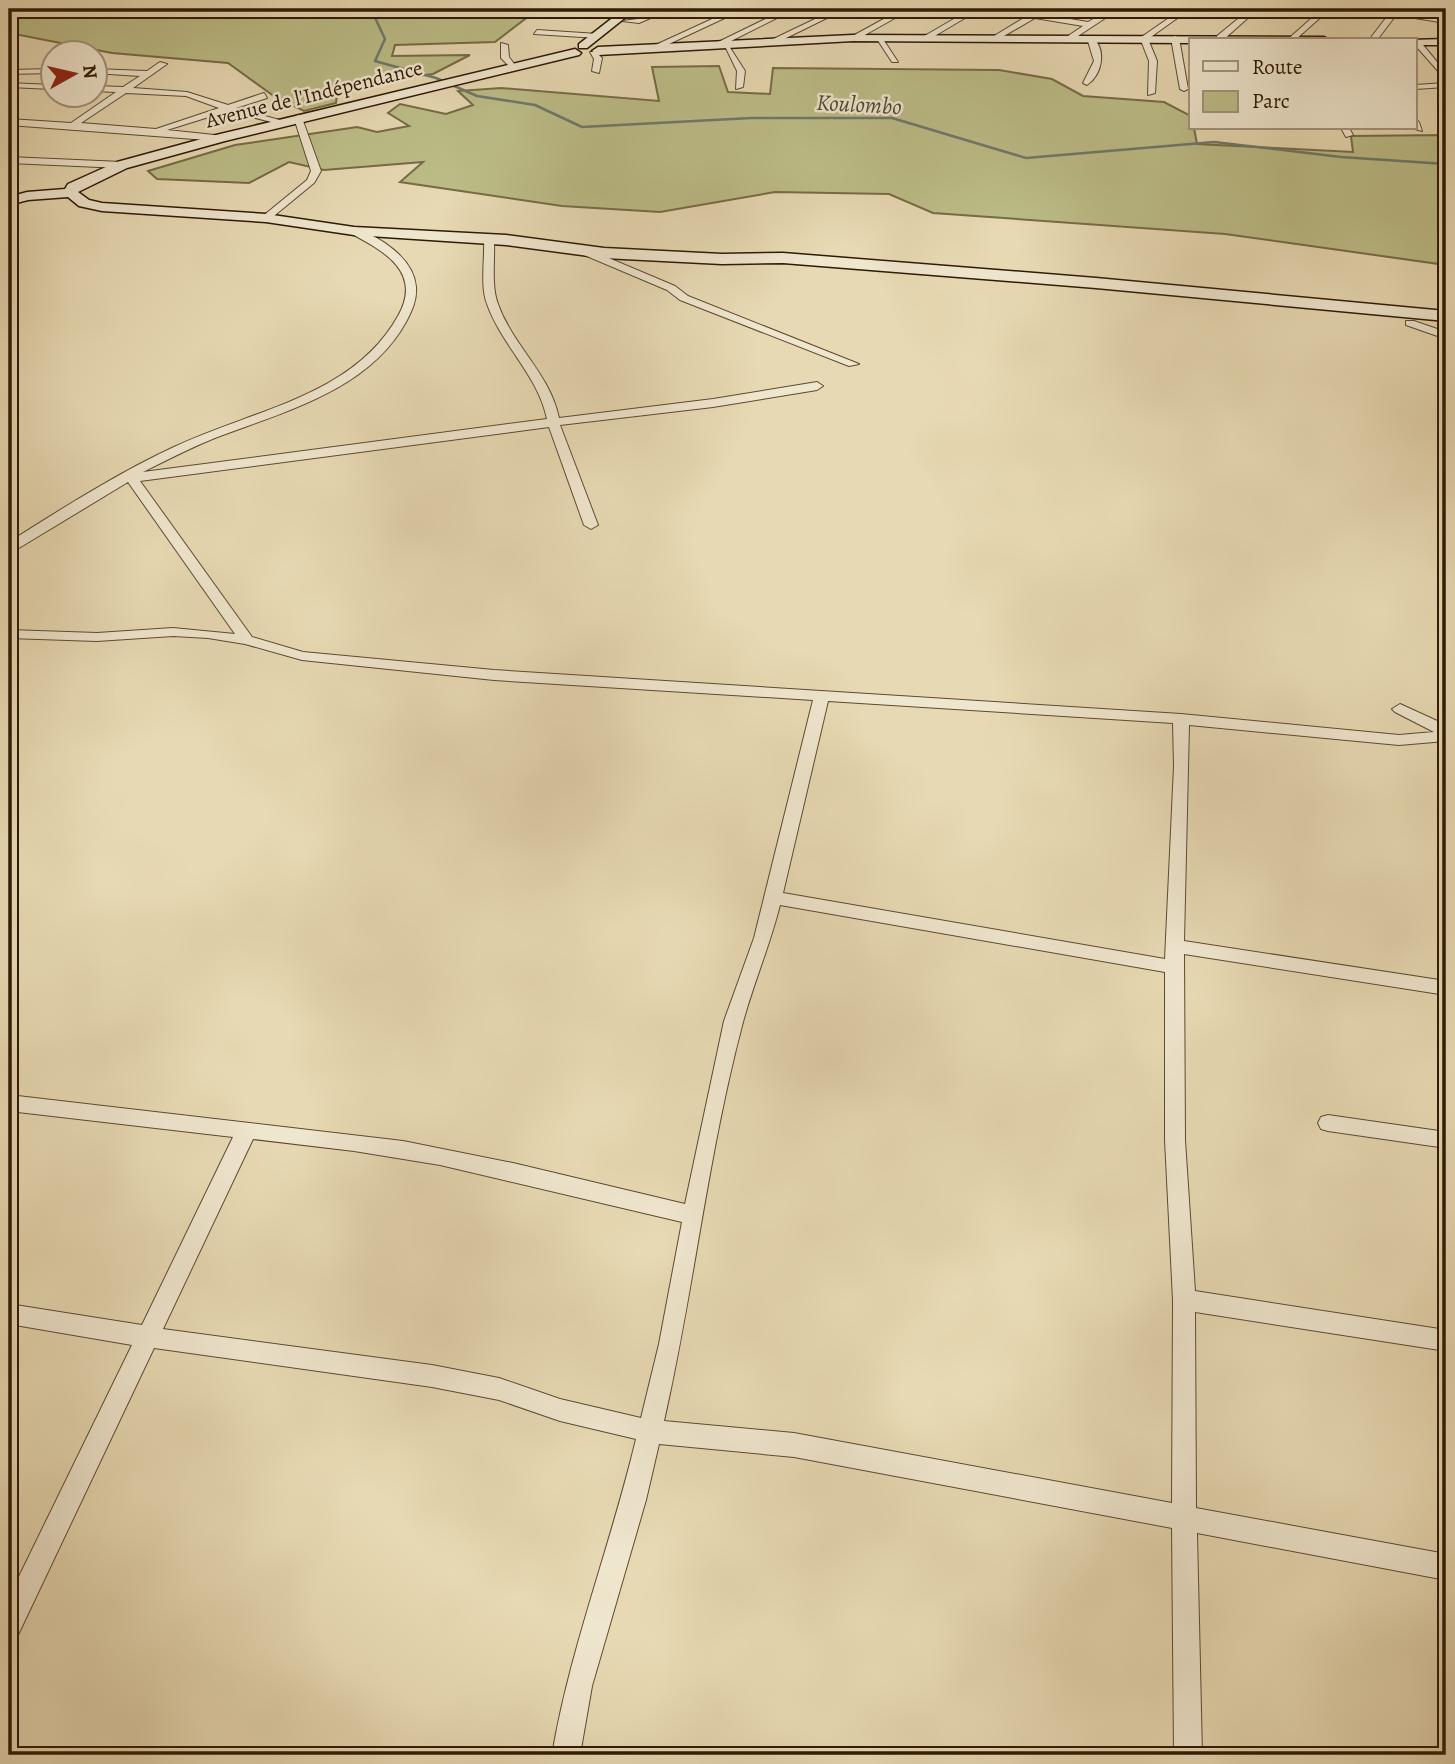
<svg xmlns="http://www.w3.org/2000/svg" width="1455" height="1764" viewBox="0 0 1455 1764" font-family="Alegreya,serif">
<rect width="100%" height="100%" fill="#e7d9b3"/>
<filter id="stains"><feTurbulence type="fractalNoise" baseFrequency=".00286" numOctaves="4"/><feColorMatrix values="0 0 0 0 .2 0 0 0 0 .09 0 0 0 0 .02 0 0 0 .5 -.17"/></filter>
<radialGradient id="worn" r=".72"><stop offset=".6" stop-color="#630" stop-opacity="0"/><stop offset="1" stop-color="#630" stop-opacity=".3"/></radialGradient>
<g fill="#bcbd88" stroke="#766c46" stroke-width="2">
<path d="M 9,9 L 498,9 L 529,16 L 495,42 L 395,45 L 392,56 L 470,55 L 433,74 L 338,87 L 336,103 L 304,111 L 275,97 L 228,63 L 112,53 L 9,33 Z"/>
<path d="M 719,66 L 728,92 L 770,94 L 773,68 L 999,70 L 1052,79 L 1083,96 L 1164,102 L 1191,116 L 1191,128 L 1194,128 L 1197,144 L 1353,152 L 1351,136 L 1446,135 L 1446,265 L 1225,234 L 933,213 L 889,194 L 775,192 L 660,212 L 562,206 L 400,182 L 423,162 L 324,170 L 289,162 L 249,183 L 157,179 L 148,171 L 235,145 L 357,127 L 377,132 L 409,126 L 388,113 L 400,104 L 446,114 L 473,105 L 458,91 L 501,88 L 659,101 L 652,67 Z"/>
</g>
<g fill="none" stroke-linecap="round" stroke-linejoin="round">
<path stroke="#6e796d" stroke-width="2.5" d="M 371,9 L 385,39 L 375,61 L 436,78 L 477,96 L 535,105 L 582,127 L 751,118 L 892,118 L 1026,158 L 1214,142 L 1341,157 L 1446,164"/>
<g stroke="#5d4a30" stroke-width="2">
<g id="street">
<path d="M 661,9 L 671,9 L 639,23 L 622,21 L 638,19 Z"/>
<path d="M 734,9 L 744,9 L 656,50 L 649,48 Z"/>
<path d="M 786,9 L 795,9 L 727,43 L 745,71 L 743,87 L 736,89 L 737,71 L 724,44 L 714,48 L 710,46 Z"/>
<path d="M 836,9 L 845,9 L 774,44 L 767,42 Z"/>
<path d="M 902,9 L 911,9 L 856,40 L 849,38 Z"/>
<path d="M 971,9 L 980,9 L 928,40 L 921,38 Z"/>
<path d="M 993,9 L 1032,13 L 1039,10 L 1043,12 L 1040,14 L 1088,22 L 1110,9 L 1119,9 L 1072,40 L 1065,38 L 1083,26 L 1035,18 L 997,40 L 994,36 L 1027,16 Z"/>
<path d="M 1182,9 L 1190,9 L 1148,39 L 1157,61 L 1155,93 L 1148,95 L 1149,61 L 1140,38 Z"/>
<path d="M 1250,9 L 1258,9 L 1223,40 L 1217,40 L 1217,36 Z"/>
<path d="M 1322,9 L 1330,9 L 1295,40 L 1287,40 Z"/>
<path d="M 1366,9 L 1400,9 L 1399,11 L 1446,19 L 1446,23 L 1396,15 L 1377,40 L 1369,40 L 1389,14 Z"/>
<path d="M 537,30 L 598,34 L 602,36 L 598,38 L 534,34 Z"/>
<path d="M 875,36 L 881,36 L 898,62 L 892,62 Z"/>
<path d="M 1091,36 C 1107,48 1103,74 1087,85 L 1083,83 L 1094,61 L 1087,38 Z"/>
<path d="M 1175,36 L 1179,38 L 1188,89 L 1184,91 L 1180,89 L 1171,38 Z"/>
<path d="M 1414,40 L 1419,40 L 1446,73 L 1446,80 L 1415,45 Z"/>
<path d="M 501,43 L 508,45 L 509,57 L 518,69 L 512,69 L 501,58 Z"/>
<path d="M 590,52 L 596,52 L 602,58 L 599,73 L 592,71 L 594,59 Z"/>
<path d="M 160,62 L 167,64 L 133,88 L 187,92 L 228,105 L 264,93 L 267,98 L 236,108 L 287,122 L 283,125 L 228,111 L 167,130 L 224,136 L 225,138 L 221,141 L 9,125 L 9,119 L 71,123 L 116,92 L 94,91 L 94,86 L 123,87 L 140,76 L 94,73 L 94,69 L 147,71 ZM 126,93 L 186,96 L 219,108 L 156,129 L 81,123 Z"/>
<path d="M 52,69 L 52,73 L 9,74 L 9,70 Z"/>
<path d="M 9,83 L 52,85 L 52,89 L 9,87 Z"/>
<path d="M 1446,83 L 1446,87 L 1415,89 L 1415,85 Z"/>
<path d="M 298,115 L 302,118 L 321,171 L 314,183 L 269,220 L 263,220 L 263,216 L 307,180 L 311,171 L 294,118 Z"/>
<path d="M 1415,119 L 1419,122 L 1422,131 L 1415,129 Z"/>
<path d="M 1341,128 L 1349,128 L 1353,135 L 1346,137 Z"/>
<path d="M 9,157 L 122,162 L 127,165 L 122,168 L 9,163 Z"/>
<path d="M 354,228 C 379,236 414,258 416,287 C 417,300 412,311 406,322 C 368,391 283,412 215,438 C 190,448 167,460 143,472 L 547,419 C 538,375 502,346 487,304 C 480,286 485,259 484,239 L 489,236 L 494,239 C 495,259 491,286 498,304 C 513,346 550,374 559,418 L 713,399 L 817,382 L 823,386 L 817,390 L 713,407 L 560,425 L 598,525 L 591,529 L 584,525 L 549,427 L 140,481 L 252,637 L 303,652 L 494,670 L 1181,714 L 1399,735 L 1434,732 L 1395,712 L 1392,709 L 1400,704 L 1446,725 L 1446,741 L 1399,745 L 1189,725 L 1184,941 L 1446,981 L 1446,995 L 1184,954 L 1185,1140 L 1195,1291 L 1446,1330 L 1446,1351 L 1195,1312 L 1196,1508 L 1446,1554 L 1446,1580 L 1197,1533 L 1202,1755 L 1174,1755 L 1172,1528 L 794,1457 L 659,1444 L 646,1500 L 592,1686 L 580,1755 L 552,1755 C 570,1648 611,1545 636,1439 L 560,1421 L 499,1400 L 432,1387 L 154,1348 L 18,1635 L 9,1639 L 9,1597 L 132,1345 L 9,1324 L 9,1304 L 142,1325 L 233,1137 L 9,1111 L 9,1095 L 403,1141 L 513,1163 L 685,1204 L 724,1021 L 754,938 L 813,700 L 494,680 L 302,660 L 245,644 L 208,638 L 173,636 L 97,641 L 9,638 L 9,630 L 97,633 L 173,628 L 235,634 L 128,482 L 14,551 L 9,552 L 9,542 C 63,508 116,474 174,447 C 251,410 353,397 398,316 C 423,272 384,251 350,233 L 350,229 ZM 828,701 L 1173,723 L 1174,766 L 1165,959 L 783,893 ZM 780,905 L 1165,972 L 1165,1140 L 1173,1300 L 1172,1503 L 794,1433 L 664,1421 C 694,1289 708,1153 743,1022 C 754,982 770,945 780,905 ZM 253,1139 L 354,1151 L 440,1165 L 682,1222 L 659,1344 L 641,1418 L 560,1399 L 499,1378 L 432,1365 L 163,1329 Z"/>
<path d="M 577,248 L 585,248 L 675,286 L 688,296 L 859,364 L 849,366 L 680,300 L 667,290 L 577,252 Z"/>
<path d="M 1406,321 L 1414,321 L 1446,332 L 1446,339 L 1406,325 Z"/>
<path d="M 1328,1115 L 1446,1132 L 1446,1148 L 1328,1131 L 1321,1129 L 1318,1123 L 1321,1117 Z"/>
</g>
</g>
<g stroke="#2f1a04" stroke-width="3">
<g id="secondary">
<path d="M 624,9 L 636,9 L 587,48 L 579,48 L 579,44 Z"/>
<path d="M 853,35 L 1324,37 L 1330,40 L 1191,40 L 1191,43 L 853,41 L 598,55 L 592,51 L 598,47 Z"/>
<path d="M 1446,39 L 1446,45 L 1415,45 L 1415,40 L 1410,40 Z"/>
<path d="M 575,49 L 581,53 L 579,55 L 225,141 L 127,168 L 78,192 L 89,200 L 102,203 L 266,214 L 354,227 L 506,235 L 604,248 L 722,254 L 783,253 L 1096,278 L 1446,311 L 1446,321 L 1096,288 L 783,263 L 722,264 L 604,258 L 506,245 L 354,235 L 266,222 L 102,211 L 79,206 L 68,197 L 28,200 L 9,205 L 9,197 L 27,192 L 65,189 L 68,184 L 117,162 L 216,135 Z"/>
</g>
</g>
<use href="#street" fill="#efe6ce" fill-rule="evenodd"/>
<use href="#secondary" fill="#efe6ce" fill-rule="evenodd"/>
</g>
<g text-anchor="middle" stroke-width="5" stroke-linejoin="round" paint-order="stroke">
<g font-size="21" fill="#2f1a04" stroke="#efe6ce">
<text transform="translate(314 94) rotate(-14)" y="7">Avenue de l'Indépendance</text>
</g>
<g font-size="23" font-style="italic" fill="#4e4a39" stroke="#efe6ce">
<text transform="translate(859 104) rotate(3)" y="8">Koulombo</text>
</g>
</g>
<rect width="1455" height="1764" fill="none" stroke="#e7d9b3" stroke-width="35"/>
<rect x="10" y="10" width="1434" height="1743" fill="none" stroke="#2f1a04" stroke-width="3.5"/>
<rect x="18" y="18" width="1420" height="1729" fill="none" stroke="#2f1a04" stroke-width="2"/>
<rect x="1189" y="38" width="228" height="91" fill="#efe6ce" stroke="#a2947d" stroke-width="2"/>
<rect x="1203" y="61" width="35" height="10" fill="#efe6ce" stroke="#a2947d" stroke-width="2"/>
<text x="1252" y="74" font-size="21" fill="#2f1a04">Route</text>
<rect x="1203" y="91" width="35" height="21" fill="#bcbd88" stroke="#a2947d" stroke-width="2"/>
<text x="1252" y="108" font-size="21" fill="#2f1a04">Parc</text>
<g transform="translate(74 74) rotate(82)"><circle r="33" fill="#efe6ce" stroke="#a2947d" stroke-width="2"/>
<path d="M0-5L12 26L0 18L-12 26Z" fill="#8f2418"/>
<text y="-10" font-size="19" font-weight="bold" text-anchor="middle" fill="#2f1a04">N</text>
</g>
<rect width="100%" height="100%" filter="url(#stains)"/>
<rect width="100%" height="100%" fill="url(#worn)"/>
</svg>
